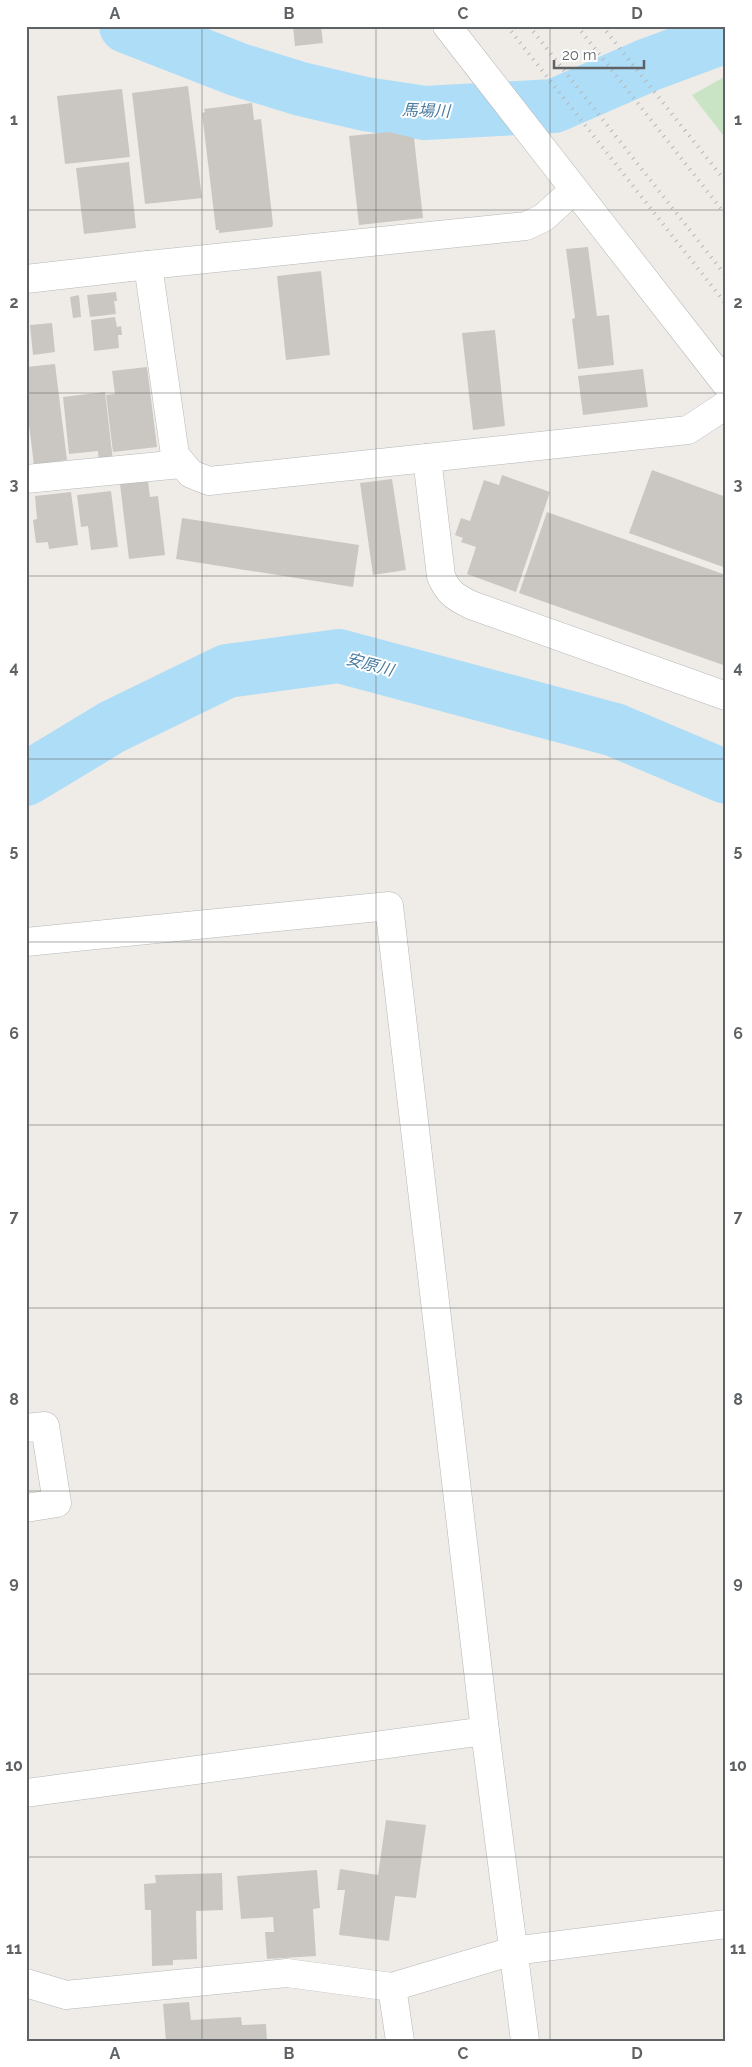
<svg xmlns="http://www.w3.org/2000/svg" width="752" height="2067" viewBox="0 0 752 2067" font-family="Raleway,'Noto Sans JP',sans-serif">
<rect width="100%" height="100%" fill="#efece7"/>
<path fill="#c8e4c5" d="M 726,76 L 726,139 L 692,95 Z"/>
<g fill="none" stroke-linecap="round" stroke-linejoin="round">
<g stroke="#aeddf8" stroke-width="54">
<path d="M 126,26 L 239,70 L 301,89 L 365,104 L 425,113 L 554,106 L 648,65 L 726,36"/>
<path d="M 26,779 L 112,727 L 227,671 L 339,656 L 615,730 L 726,777"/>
</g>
</g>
<g fill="#cac7c3">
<path d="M 293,26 L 321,26 L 323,43 L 295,46 Z"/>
<path d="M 188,86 L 202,198 L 145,204 L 132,93 Z"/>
<path d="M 122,89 L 130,157 L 65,164 L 57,96 Z"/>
<path d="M 252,103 L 254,120 L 261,119 L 273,224 L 272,227 L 219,233 L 219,230 L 216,230 L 202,113 L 205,112 L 204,109 Z"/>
<path d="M 389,132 L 414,138 L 423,218 L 359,225 L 349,136 Z"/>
<path d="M 129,162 L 136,228 L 84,234 L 76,168 Z"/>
<path d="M 588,247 L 597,316 L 609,315 L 614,365 L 578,369 L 572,319 L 575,318 L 566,249 Z"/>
<path d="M 321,271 L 330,355 L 286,360 L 277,276 Z"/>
<path d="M 116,292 L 117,301 L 114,301 L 116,314 L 90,317 L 87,295 Z"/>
<path d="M 79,295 L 81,317 L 73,318 L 70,297 Z"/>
<path d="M 115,317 L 117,327 L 121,326 L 122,335 L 118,335 L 119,348 L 94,351 L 91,320 Z"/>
<path d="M 52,323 L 55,352 L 33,355 L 30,325 Z"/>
<path d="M 495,330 L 505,426 L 473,430 L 462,333 Z"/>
<path d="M 55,364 L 67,460 L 34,465 L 26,401 L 26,367 Z"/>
<path d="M 147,367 L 157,447 L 113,452 L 106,395 L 115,394 L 112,371 Z"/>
<path d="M 643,369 L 648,407 L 583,415 L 578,376 Z"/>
<path d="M 105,392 L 113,461 L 99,463 L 98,451 L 69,454 L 63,397 Z"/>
<path d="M 652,470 L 726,497 L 726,568 L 629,533 Z"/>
<path d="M 502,475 L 550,492 L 516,592 L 467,574 L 476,547 L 461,542 L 463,538 L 455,535 L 461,518 L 470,521 L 484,480 L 499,485 Z"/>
<path d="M 392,479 L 406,570 L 373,575 L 360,483 Z"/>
<path d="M 148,481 L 150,497 L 158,496 L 165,555 L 129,559 L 120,484 Z"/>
<path d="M 111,491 L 118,547 L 91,550 L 88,526 L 81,527 L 77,495 Z"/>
<path d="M 71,492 L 78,545 L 49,549 L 48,542 L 36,543 L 33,520 L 37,519 L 35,496 Z"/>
<path d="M 547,512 L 726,575 L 726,666 L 519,593 Z"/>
<path d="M 182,518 L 359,545 L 353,587 L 176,559 Z"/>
<path d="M 386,1820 L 426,1825 L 416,1898 L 395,1896 L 389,1941 L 339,1935 L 345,1890 L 337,1890 L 340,1869 L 378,1875 Z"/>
<path d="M 317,1870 L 320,1908 L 313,1909 L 316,1956 L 267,1959 L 265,1932 L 274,1932 L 273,1917 L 241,1919 L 237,1876 Z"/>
<path d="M 222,1873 L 223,1910 L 196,1911 L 197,1959 L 173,1960 L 173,1965 L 152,1966 L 151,1910 L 145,1910 L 144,1884 L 156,1883 L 155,1875 Z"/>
<path d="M 189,2002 L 191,2020 L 241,2017 L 242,2025 L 266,2024 L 267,2041 L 166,2041 L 163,2004 Z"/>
</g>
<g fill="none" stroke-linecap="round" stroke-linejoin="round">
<g stroke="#b4b7ba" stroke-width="29">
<g id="minor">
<path d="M 447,26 L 726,384"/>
<path d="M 148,265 L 526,226 L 543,218 L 574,190"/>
<path d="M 26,279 L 148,265 L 175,455 L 191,474 L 209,481 L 427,458 L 441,576 C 448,593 455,597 471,605 L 726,696"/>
<path d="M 427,458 L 688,430 L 726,405"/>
<path d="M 26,479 L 181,464"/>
<path d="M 26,942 L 389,906 L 485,1731 L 525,2041"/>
<path d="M 26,1428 L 45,1426 L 57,1503 L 26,1508"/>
<path d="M 26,1793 L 485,1731"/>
<path d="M 26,1983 L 66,1995 L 287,1973 L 392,1987 L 513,1951 L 726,1924"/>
<path d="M 392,1987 L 400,2041"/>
</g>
</g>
<use href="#minor" stroke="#fff" stroke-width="28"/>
<g stroke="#b4b5b5" stroke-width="4" stroke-dasharray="1 6" stroke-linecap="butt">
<path d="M 507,26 L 726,304"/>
<path d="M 529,26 L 726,276"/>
<path d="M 577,26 L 726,215"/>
<path d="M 602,26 L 726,182"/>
</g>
</g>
<path fill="none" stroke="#5e6265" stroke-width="1" stroke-opacity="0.55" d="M 202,26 L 202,2041M 376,26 L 376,2041M 550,26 L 550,2041M 26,210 L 726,210M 26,393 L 726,393M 26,576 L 726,576M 26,759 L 726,759M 26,942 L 726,942M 26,1125 L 726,1125M 26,1308 L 726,1308M 26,1491 L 726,1491M 26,1674 L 726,1674M 26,1857 L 726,1857"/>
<g text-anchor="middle" stroke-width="4" stroke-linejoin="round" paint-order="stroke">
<g font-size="16" font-style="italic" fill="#487aa1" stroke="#fff">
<text transform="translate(426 110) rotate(2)" y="6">馬場川</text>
<text transform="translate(370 664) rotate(15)" y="6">安原川</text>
</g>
</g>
<rect width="752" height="2067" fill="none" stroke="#ffffff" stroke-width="55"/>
<path d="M554 60v8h90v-8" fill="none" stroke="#5e6265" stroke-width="2.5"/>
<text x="562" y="60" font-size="15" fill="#5e6265" stroke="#ffffff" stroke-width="4" paint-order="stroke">20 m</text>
<rect x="28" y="28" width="696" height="2012" fill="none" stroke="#5e6265" stroke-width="2"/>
<g font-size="16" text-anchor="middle" font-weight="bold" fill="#5e6265">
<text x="115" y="19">A</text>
<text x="289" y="19">B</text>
<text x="463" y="19">C</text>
<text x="637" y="19">D</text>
<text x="14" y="125">1</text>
<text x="738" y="125">1</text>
<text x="14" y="308">2</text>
<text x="738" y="308">2</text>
<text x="14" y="490">3</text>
<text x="738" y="490">3</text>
<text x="14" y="673">4</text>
<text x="738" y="673">4</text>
<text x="14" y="856">5</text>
<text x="738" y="856">5</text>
<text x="14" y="1039">6</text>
<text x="738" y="1039">6</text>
<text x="14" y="1222">7</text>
<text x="738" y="1222">7</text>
<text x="14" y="1405">8</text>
<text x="738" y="1405">8</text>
<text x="14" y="1588">9</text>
<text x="738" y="1588">9</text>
<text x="14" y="1771">10</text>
<text x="738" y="1771">10</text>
<text x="14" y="1954">11</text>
<text x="738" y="1954">11</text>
<text x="115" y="2059">A</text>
<text x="289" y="2059">B</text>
<text x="463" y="2059">C</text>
<text x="637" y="2059">D</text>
</g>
</svg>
